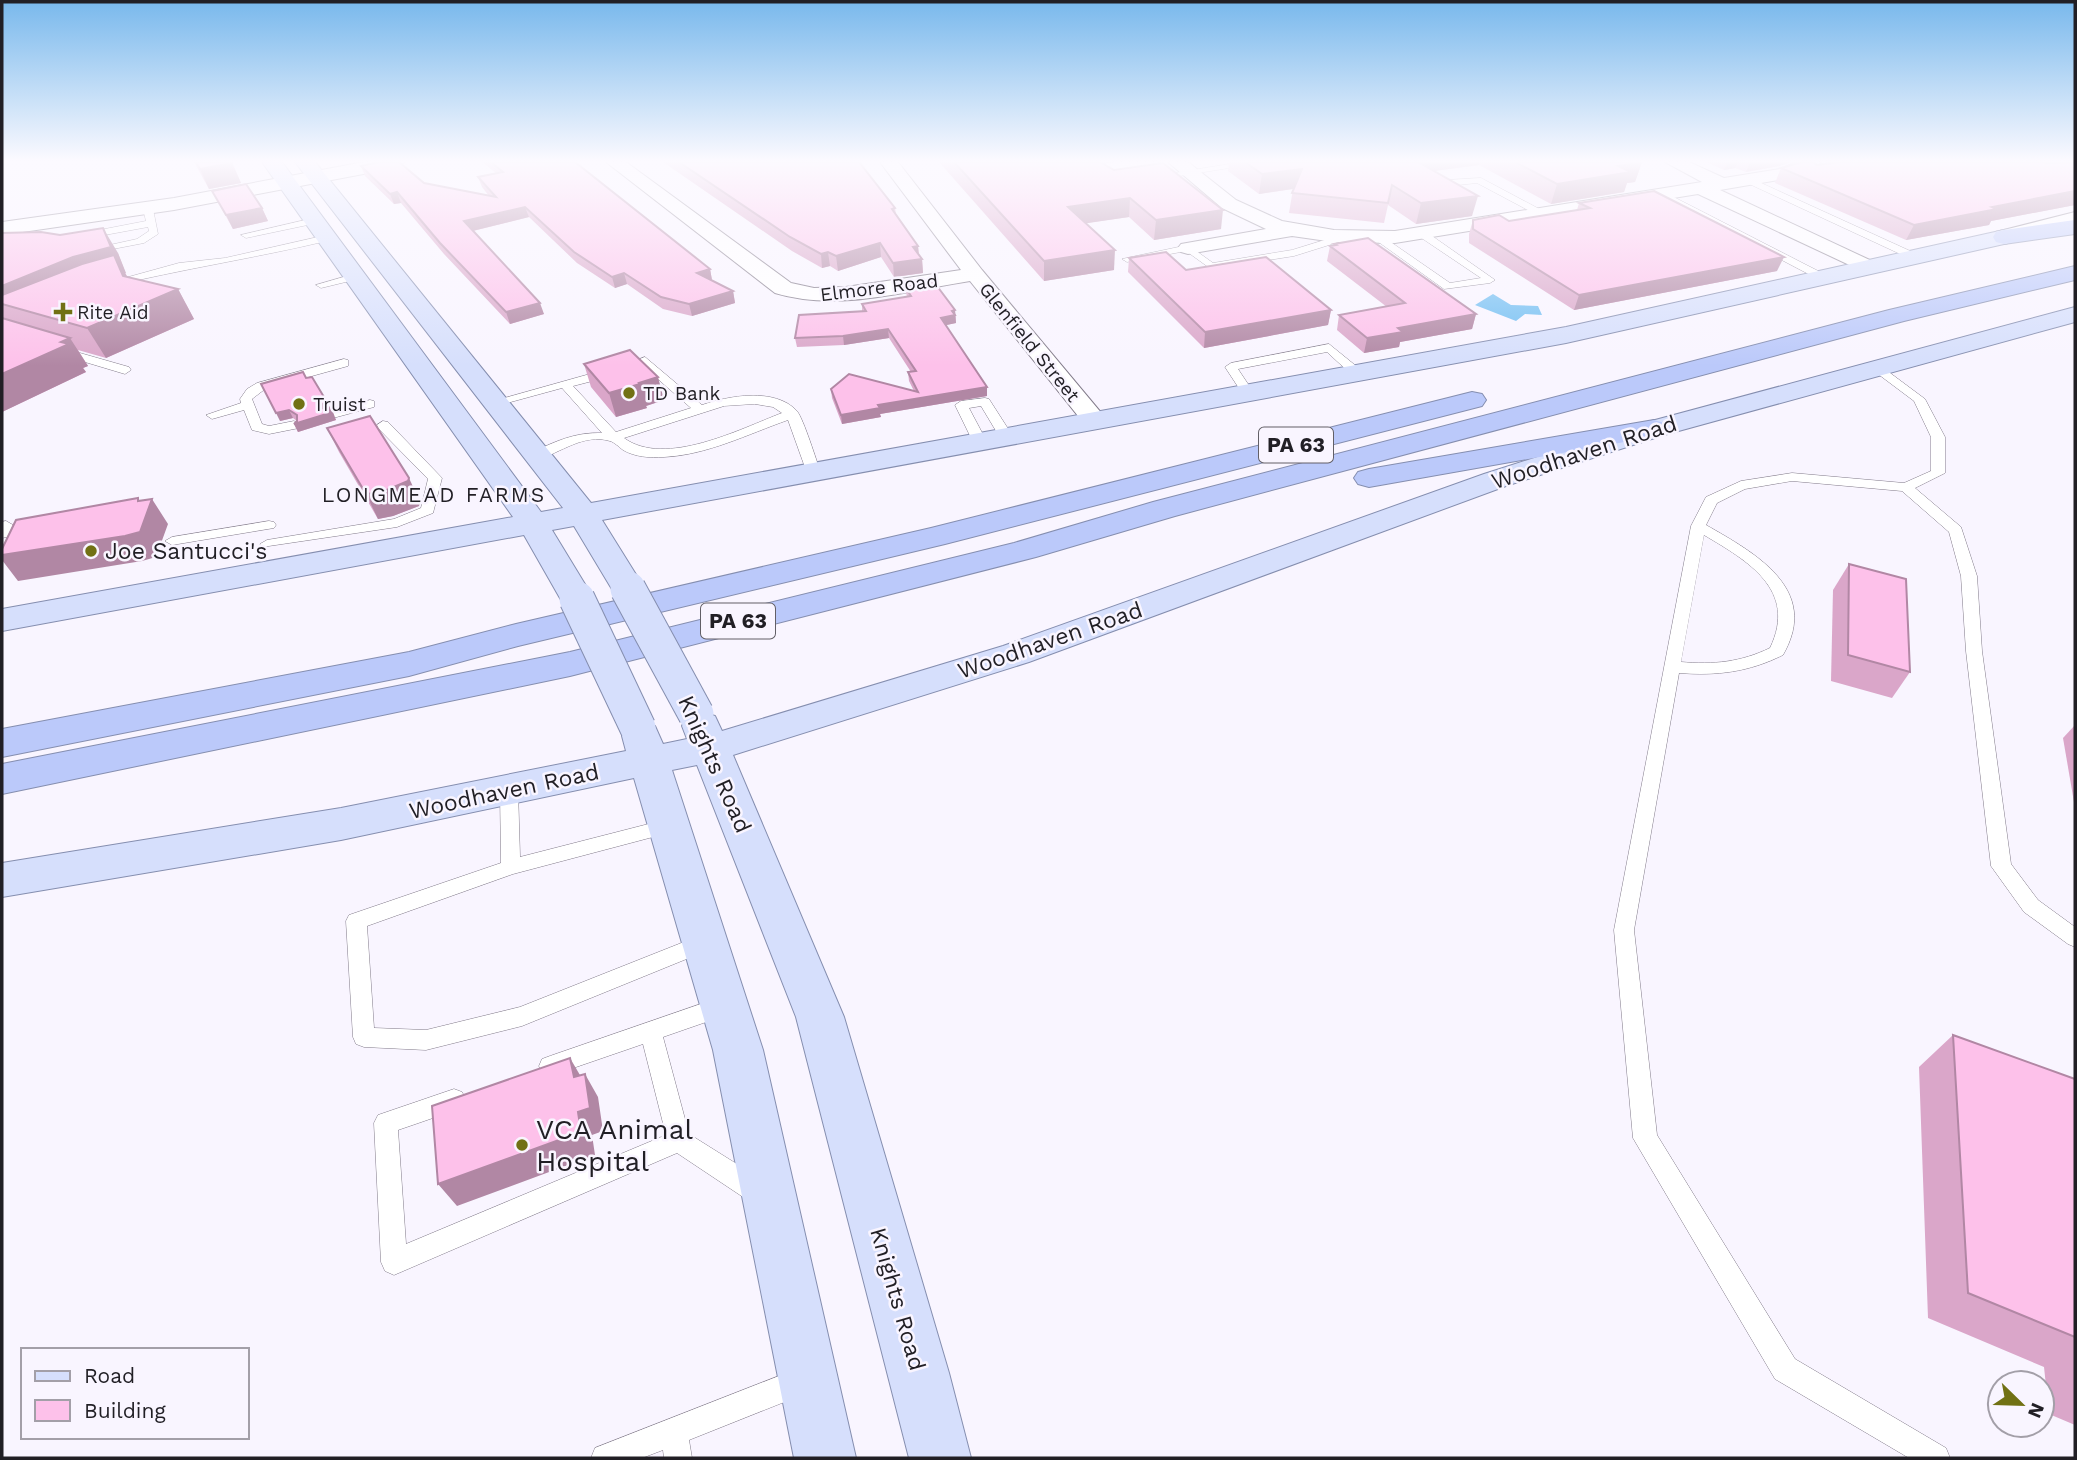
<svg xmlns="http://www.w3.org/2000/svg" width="2077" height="1460" viewBox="0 0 2077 1460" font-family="'Work Sans',sans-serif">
<rect width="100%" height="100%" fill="#f9f5ff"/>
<path fill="#71bef2" d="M 1493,294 L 1511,305 L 1538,306 L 1542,315 L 1525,314 L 1516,321 L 1475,305 Z"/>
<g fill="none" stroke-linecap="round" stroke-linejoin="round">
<g stroke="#827b8a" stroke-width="1">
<g id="lane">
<path d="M 1242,162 L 1266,162 L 1155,180 L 1150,177 Z"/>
<path d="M 1748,177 L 1919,255 L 1920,257 L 1911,259 L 1745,182 L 1745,178 Z"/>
<path d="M 1481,178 L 1545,212 L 1547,214 L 1539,216 L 1477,183 L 1448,186 L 1443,183 L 1448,180 Z"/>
<path d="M 1662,191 L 1826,275 L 1827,277 L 1818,279 L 1659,196 L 1657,194 Z"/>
<path d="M 148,206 L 153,209 L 158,234 L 144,243 L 87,254 L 87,250 L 137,239 L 149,231 L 148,227 L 83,239 L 79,238 L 79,234 L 146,221 L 143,209 Z"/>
<path d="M 314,218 L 319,221 L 317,223 L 246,238 L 241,235 Z"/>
<path d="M 1417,231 L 1425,231 L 1495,280 L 1490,283 L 1444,289 L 1373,238 L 1382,236 L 1450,283 L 1481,278 L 1417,235 Z"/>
<path d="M 327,235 L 331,236 L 331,240 C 256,258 182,269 108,287 L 103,284 L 179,263 L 225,258 Z"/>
<path d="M 1341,235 L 1346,238 L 1345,240 L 1294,256 L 1211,269 L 1186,251 L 1127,262 L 1122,259 L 1188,245 L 1213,263 L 1292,250 Z"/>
<path d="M 354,274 L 359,277 L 358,279 L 321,288 L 316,285 Z"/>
<path d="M 1329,344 L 1361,370 L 1361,376 L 1353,376 L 1327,352 L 1238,369 L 1254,393 L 1248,397 L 1244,396 L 1225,367 L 1231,363 Z"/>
<path d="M 59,347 L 129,367 L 131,370 L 125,374 L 55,353 L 53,351 Z"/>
<path d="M 645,357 L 702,405 C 728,396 775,387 797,411 C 804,420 816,460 821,473 L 814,477 L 807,473 L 788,420 C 748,434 707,455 664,457 C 650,458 635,457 623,450 C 619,447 614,442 610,441 C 583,433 561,453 538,459 L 531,455 L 533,452 C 556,441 576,432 602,433 L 562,388 L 496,406 L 490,402 L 604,370 L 610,374 L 608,377 L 573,386 L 616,432 L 691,408 L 643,366 L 623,372 L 617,368 ZM 755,404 L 773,407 L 782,413 C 740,429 665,468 624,438 L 724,406 Z"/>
<path d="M 344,359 L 348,360 L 348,366 L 265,389 L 252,399 L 262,424 L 269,426 L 294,421 L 300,425 L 299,428 L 269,434 L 252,430 L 244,410 L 212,419 L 206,415 L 241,403 L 240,399 L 247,389 L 257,383 Z"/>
<path d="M 1878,364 L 1925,399 L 1945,437 L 1945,473 L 1915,488 L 1961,527 L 1977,576 L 1982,651 L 2011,864 L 2038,900 L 2075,927 L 2075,947 L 2068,944 L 2024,912 L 1991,866 L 1966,651 L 1961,576 L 1949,532 L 1902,491 L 1792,481 L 1745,489 L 1717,503 L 1706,525 C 1755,553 1821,589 1783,655 C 1749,672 1717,676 1679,673 L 1634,930 L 1657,1135 L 1795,1359 L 1946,1448 L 1950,1458 L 1909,1458 L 1775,1379 L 1633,1138 L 1614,930 L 1691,526 L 1706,497 L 1741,481 L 1792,473 L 1904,483 L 1931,471 L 1931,437 L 1914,401 L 1874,371 L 1874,365 ZM 1704,535 C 1748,561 1798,590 1770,648 C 1741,662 1714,665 1681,662 Z"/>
<path d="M 985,398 L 989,399 L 1014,438 L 1012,441 L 1002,441 L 981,406 L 969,408 L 987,442 L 980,446 L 973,442 L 955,405 L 961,401 Z"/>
<path d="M 370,400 L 374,401 L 374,407 L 333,418 L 327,414 Z"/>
<path d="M 383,421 L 388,422 L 442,478 L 433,513 L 397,527 L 262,547 L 260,544 L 267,540 L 394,519 L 421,508 L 428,479 L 378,428 L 377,425 Z"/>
<path d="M 6,521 L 13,525 L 7,537 L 2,538 L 2,522 Z"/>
<path d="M 269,521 L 274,522 L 276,525 L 274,528 L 172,545 L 165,541 L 172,537 Z"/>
<path d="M 509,783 L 516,785 L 518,790 L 520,857 L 668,819 L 675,821 L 677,826 L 675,831 L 668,833 L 513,874 L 367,926 L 374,1028 L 426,1030 L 520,1007 L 704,934 L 711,937 L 714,943 L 711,949 L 522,1026 L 426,1050 L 364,1047 L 356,1044 L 353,1037 L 346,921 L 349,915 L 501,863 L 500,790 L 502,785 Z"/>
<path d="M 724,996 L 732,999 L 735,1006 L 732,1013 L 663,1037 L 689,1134 L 767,1183 L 770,1192 L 767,1201 L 758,1204 L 749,1201 L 677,1153 L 394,1275 L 385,1271 L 381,1262 L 374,1123 L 378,1115 L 454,1089 L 462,1092 L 466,1100 L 462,1108 L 398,1130 L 406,1244 L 666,1135 L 643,1044 L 550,1076 L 542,1073 L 539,1066 L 542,1059 L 550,1056 Z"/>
<path d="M 802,1367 L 812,1371 L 816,1381 L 812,1391 L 689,1440 L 692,1458 L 664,1458 L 663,1450 L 642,1458 L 591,1458 L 595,1448 Z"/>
</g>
</g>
<g stroke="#827b8a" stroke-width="2">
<g id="street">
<path d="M 606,162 L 626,162 L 791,283 L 814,288 L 846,287 L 961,270 L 880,162 L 898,162 L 982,270 L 1108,421 L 1104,426 L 1095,429 L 1086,426 L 970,281 C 906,291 838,312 775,293 Z"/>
<path d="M 1114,162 L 1159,162 C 1151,171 1096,179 1088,170 L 1091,166 Z"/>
<path d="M 1168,162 L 1188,162 L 1236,200 L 1282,221 L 1334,230 L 1395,231 L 1702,182 L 1665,162 L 1689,162 L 1724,178 L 1780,169 L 1797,162 L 1821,162 L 1818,166 L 1784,179 L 1720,190 L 1874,262 L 1877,266 L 1874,270 L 1860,270 L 1698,194 L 1395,243 L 1334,242 L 1292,236 L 1188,254 L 1181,252 L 1178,248 L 1181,244 L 1266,229 L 1222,208 Z"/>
</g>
</g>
<g stroke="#827b8a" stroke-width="2">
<g id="secondary">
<path d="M 364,162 L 405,162 L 395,168 L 174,210 L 2,235 L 2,222 L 174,198 Z"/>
<path d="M 2075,212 L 2075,225 L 2004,244 L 1996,242 L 1993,237 L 1996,232 Z"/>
</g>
</g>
<g stroke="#858eaf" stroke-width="2">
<g id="primary">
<path d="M 262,162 L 282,162 L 541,512 L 563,508 L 295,162 L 315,162 L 591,503 L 1566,327 L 2004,230 L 2012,232 L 2015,237 L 2012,242 L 2004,244 L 1566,343 L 602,520 L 645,589 L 640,596 L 628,599 L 616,596 L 574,526 L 552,530 L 594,599 L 589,607 L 577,610 L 565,607 L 524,535 L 2,631 L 2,609 L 513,517 Z"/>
<path d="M 2075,307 L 2075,322 L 1664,435 L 1506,486 L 1029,662 L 733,755 L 844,1017 L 949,1373 L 971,1458 L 909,1458 L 796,1017 L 697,765 L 672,770 L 763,1050 L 856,1458 L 794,1458 L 713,1050 L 634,778 L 341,840 L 2,897 L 2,863 L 341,808 L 626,751 L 622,736 L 627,726 L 641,722 L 655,726 L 663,744 L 687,739 L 682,726 L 687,716 L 701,712 L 715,716 L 722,731 L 1003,646 L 1484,474 L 1644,423 Z"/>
</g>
</g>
<g stroke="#858eaf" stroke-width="2">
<g id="highway">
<path d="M 2075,220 L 2075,234 L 2004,244 L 1996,242 L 1993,237 L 1996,232 L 2004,230 Z"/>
<path d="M 2075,266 L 2075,280 L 1904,321 L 1175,516 L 1036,557 L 570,676 L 2,794 L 2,764 L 570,652 L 1014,543 L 1153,502 L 1889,310 Z"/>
<path d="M 1472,392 L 1482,394 L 1486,400 L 1482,406 L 945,544 L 518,646 L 409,676 L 2,757 L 2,729 L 409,652 L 516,624 L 931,528 Z"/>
<path d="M 1654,420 L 1664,423 L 1668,429 L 1664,435 L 1369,487 L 1358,484 L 1354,478 L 1358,472 L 1369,469 Z"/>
</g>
</g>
<use href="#lane" fill="#fff" fill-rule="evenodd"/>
<use href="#street" fill="#fff" fill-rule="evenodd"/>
<use href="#secondary" fill="#fff" fill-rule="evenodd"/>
<use href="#primary" fill="#d6dffc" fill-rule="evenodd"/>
<use href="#highway" fill="#bbc9fa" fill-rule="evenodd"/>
<g stroke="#858eaf" stroke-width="37" stroke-linecap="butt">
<g id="primary-bridge">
<path d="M 628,589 L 696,714"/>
<path d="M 577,599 L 638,728"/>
</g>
</g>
<use href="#primary-bridge" stroke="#d6dffc" stroke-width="35"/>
</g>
<g fill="#daa6c9">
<path d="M 194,162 L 232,162 L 241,183 L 209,189 Z"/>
<path d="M 482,162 L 575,162 L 710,269 L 712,280 L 733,291 L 735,303 L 692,316 L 663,309 L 627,284 L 615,288 L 577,263 L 529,217 L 473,231 L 544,314 L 510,324 L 444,254 L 401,203 L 394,204 L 365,176 L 361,166 L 424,183 L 489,196 L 482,187 L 478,177 L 496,173 Z"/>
<path d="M 663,162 L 861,162 L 861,165 L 895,208 L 896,214 L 918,246 L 919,254 L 922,259 L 923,273 L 894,277 L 881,257 L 838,271 L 830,266 L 822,268 L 792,251 Z"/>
<path d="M 939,162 L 1105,162 L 1101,162 L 1221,229 L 1154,240 L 1129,217 L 1086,223 L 1114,270 L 1044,281 Z"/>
<path d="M 1217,162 L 1642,162 L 1635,182 L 1627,183 L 1624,192 L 1551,204 L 1479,165 L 1434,171 L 1472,216 L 1416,224 L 1388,205 L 1384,223 L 1289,213 L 1293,189 L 1259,194 L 1228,171 L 1229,162 Z"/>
<path d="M 1706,162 L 1791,162 L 1779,166 L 1746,172 L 1735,168 L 1724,170 Z"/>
<path d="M 2075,162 L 2075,205 L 1991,221 L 1989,225 L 1906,240 L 1775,183 L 1781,168 L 1817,165 Z"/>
<path d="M 212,191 L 262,208 L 268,221 L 233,229 Z"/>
<path d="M 1579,203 L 1777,271 L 1574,310 L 1469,243 L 1469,234 L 1473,220 L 1509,221 L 1577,210 Z"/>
<path d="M 2,233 L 118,253 L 127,277 L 178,289 L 194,319 L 106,358 L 78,350 L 88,366 L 83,368 L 86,372 L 2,412 Z"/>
<path d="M 1334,244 L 1476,314 L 1472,329 L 1400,342 L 1399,347 L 1364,353 L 1337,330 L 1339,315 L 1387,307 L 1327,261 L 1330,246 L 1333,246 Z"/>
<path d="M 1129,258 L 1331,310 L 1328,325 L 1204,348 L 1128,272 Z"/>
<path d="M 905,287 L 955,310 L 956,323 L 946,325 L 987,396 L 880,414 L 881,417 L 842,424 L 832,398 L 831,389 L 914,391 L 909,381 L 908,372 L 911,372 L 889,338 L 844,345 L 797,347 L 795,338 L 862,311 L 862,304 L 907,297 Z"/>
<path d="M 584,364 L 664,400 L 646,406 L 647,408 L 616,417 L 591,387 Z"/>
<path d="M 306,378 L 327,402 L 331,410 L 329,411 L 336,420 L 298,432 L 294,424 L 297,421 L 293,418 L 280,421 Z"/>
<path d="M 327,428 L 420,502 L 419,506 L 393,516 L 378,519 L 339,452 Z"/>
<path d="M 1849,564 L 1910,672 L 1892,698 L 1831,681 L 1833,590 Z"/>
<path d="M 2075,725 L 2075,808 L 2063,738 Z"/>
<path d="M 1953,1035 L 2075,1079 L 2075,1425 L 2049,1414 L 2044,1367 L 1928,1318 L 1919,1067 Z"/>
</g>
<g fill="#b187a4">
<path d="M 1406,162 L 1479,162 L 1479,165 L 1403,175 Z"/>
<path d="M 1642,162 L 1635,182 L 1627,183 L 1624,192 L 1551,204 L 1557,184 L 1618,166 Z"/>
<path d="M 1727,162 L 1738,162 L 1735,168 L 1724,170 Z"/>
<path d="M 1750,162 L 1791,162 L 1779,166 L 1746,172 Z"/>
<path d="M 232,163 L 241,183 L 209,189 L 200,169 Z"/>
<path d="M 1302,169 L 1299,188 L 1259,194 L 1262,174 Z"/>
<path d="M 2075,191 L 2075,205 L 1991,221 L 1989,225 L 1906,240 L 1914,225 L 1992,207 Z"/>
<path d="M 397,192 L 401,203 L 394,204 L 390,194 Z"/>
<path d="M 1478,196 L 1472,216 L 1416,224 L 1421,203 Z"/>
<path d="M 1130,198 L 1129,217 L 1068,226 L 1068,207 Z"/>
<path d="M 525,207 L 529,217 L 468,232 L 464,221 Z"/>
<path d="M 262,208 L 268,221 L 233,229 L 226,215 Z"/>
<path d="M 1223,210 L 1221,229 L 1154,240 L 1156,220 Z"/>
<path d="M 103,228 L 118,253 L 126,273 L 125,273 L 131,283 L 2,304 L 2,286 L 73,257 Z"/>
<path d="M 880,243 L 881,257 L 838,271 L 836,256 Z"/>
<path d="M 918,246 L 919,259 L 922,259 L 923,273 L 894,277 L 893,263 L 913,247 Z"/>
<path d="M 1115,250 L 1114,270 L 1044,281 L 1044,261 Z"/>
<path d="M 828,252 L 830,266 L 822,268 L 821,254 Z"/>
<path d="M 1784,257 L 1777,271 L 1574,310 L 1579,295 Z"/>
<path d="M 710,269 L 712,280 L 697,273 Z"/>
<path d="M 624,273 L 627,284 L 615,288 L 612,277 Z"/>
<path d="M 178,289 L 194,319 L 106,358 L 87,328 Z"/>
<path d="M 733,291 L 735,303 L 692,316 L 689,304 Z"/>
<path d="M 540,303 L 544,314 L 510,324 L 506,312 Z"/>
<path d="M 955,310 L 956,323 L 942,326 L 941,318 Z"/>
<path d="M 1331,310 L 1328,325 L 1204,348 L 1205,332 Z"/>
<path d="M 1476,314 L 1472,329 L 1400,342 L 1399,347 L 1364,353 L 1367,338 L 1398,328 Z"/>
<path d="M 888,329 L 889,338 L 844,345 L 843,336 Z"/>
<path d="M 70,338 L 88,366 L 83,368 L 86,372 L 2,412 L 2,374 Z"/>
<path d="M 658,377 L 664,400 L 646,406 L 647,408 L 616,417 L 609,393 Z"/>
<path d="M 987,387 L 987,396 L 880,414 L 881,417 L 842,424 L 841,415 L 878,405 Z"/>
<path d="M 327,402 L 331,410 L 325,413 L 333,412 L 336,420 L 298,432 L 294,424 L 321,405 Z"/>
<path d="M 289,410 L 293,418 L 280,421 L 276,413 Z"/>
<path d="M 409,478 L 420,502 L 419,506 L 393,516 L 378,519 L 366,494 Z"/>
<path d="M 138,498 L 147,512 L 152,499 L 168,524 L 156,557 L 142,561 L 18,581 L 2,560 L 2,555 L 138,501 Z"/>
<path d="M 570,1058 L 584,1082 L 574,1077 Z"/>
<path d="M 585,1074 L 598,1097 L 603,1131 L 592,1135 L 595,1155 L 457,1206 L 438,1184 L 578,1112 Z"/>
</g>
<g fill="#fdc1ea" stroke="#b187a4" stroke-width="2">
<path d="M 196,162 L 232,162 L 232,163 L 200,169 Z"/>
<path d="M 379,162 L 399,162 L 424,183 L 496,197 L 478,177 L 503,172 L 491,162 L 575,162 L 710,269 L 697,273 L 733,291 L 689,304 L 661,297 L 624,273 L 612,277 L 574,252 L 525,207 L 464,221 L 540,303 L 506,312 L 440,243 L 397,192 L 390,194 L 361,166 Z"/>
<path d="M 679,162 L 859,162 L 895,208 L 892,209 L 918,246 L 913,247 L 922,259 L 893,263 L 880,243 L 836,256 L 828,252 L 821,254 L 790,237 Z"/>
<path d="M 954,162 L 1100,162 L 1114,170 L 1163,163 L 1223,210 L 1156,220 L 1130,198 L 1068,207 L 1115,250 L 1044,261 Z"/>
<path d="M 1245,162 L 1418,162 L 1478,196 L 1421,203 L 1392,185 L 1388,203 L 1292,193 L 1302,169 L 1262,174 Z"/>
<path d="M 1515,162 L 1642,162 L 1618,166 L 1631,172 L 1557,184 Z"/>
<path d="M 1802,162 L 1814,162 L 1817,165 L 1838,162 L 2043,162 L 2046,163 L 2075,162 L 2075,191 L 1992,207 L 1997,209 L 1914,225 L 1781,168 Z"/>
<path d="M 246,184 L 262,208 L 226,215 L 212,191 Z"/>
<path d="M 1654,191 L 1784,257 L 1579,295 L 1473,229 L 1473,220 L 1499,215 L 1509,221 L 1590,208 L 1579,203 Z"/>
<path d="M 103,228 L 111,247 L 73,257 L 2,286 L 2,233 L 41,232 L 60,235 Z"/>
<path d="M 1368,238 L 1476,314 L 1398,328 L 1403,332 L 1367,338 L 1339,315 L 1405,303 L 1330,246 L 1336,245 L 1334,244 Z"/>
<path d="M 1166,252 L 1186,270 L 1266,257 L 1331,310 L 1205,332 L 1129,258 Z"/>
<path d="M 114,255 L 123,276 L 178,289 L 87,328 L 2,304 L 2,295 L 82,264 Z"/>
<path d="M 934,282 L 955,310 L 952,311 L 955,315 L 941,318 L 987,387 L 878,405 L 880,408 L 841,415 L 831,389 L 849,374 L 918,392 L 908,372 L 916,371 L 888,329 L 843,336 L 795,338 L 799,315 L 866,311 L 862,304 L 911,296 L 905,287 Z"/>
<path d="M 2,318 L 70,338 L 61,342 L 69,344 L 2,374 Z"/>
<path d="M 630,350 L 658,377 L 639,383 L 640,384 L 609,393 L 584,364 Z"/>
<path d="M 303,372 L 306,378 L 312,377 L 327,402 L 321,405 L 322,408 L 333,412 L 294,424 L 297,421 L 297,415 L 289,410 L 276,413 L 261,384 Z"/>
<path d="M 370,416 L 409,478 L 408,481 L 382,492 L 366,494 L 327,428 Z"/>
<path d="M 138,498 L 138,501 L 152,499 L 140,532 L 125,536 L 2,555 L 2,549 L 16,520 Z"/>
<path d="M 1849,564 L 1906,579 L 1910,672 L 1848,655 Z"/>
<path d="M 1953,1035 L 2075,1079 L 2075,1337 L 1968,1293 Z"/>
<path d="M 570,1058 L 574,1077 L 585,1074 L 590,1108 L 578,1112 L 581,1132 L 438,1184 L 432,1106 Z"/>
</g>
<linearGradient id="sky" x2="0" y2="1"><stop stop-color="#78b8ec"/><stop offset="0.44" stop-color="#fcfaff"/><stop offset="1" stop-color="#fcfaff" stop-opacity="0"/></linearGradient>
<rect width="2077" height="366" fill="url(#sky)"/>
<g fill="#717114" stroke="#f9f5ff" stroke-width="2.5">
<path d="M59.5 301.5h7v7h7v7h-7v7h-7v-7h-7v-7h7z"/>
<circle cx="629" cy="393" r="7"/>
<circle cx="299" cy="404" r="7"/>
<circle cx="91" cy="551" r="7"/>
<circle cx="522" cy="1145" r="7"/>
</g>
<g text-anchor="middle" stroke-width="5" stroke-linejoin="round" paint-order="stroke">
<g font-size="19" fill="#211f25" stroke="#f9f5ff">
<text transform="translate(879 287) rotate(-7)" y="7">Elmore Road</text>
<text transform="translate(1030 342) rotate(51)" y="7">Glenfield Street</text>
</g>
<g font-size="19" fill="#211f25" stroke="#f9f5ff" text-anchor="start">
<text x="77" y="319">Rite Aid</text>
<text x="643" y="400">TD Bank</text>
<text x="313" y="411">Truist</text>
</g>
<g fill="#f9f5ff" stroke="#625f66" stroke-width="2">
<rect x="1259" y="427.5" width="74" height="35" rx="5"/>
<rect x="701" y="603.5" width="74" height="35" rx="5"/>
</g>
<g font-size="21" font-weight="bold" fill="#211f25">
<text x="1296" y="452">PA 63</text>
<text x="738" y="628">PA 63</text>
</g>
<g font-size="21" letter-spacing="2" fill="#211f25" stroke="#f9f5ff">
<text x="434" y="502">LONGMEAD FARMS</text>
</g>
<g font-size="23" fill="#211f25" stroke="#f9f5ff">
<text transform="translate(1584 452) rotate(-18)" y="8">Woodhaven Road</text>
<text transform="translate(1050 640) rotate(-19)" y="8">Woodhaven Road</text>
<text transform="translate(715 764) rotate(66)" y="8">Knights Road</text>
<text transform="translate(504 791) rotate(-12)" y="8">Woodhaven Road</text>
<text transform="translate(898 1299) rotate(74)" y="8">Knights Road</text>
</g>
<g font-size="23" fill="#211f25" stroke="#f9f5ff" text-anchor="start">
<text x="105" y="559">Joe Santucci's</text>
</g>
<g font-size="28" fill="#211f25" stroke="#f9f5ff" text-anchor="start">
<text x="536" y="1139">VCA Animal<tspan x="536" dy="32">Hospital</tspan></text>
</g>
</g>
<rect width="2077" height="1460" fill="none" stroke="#211f25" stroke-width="7"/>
<rect x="21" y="1348" width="228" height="91" fill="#f9f5ff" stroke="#a39fa8" stroke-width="2"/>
<rect x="35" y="1371" width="35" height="10" fill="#d6dffc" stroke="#a39fa8" stroke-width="2"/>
<text x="84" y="1383" font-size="21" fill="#211f25">Road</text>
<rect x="35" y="1400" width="35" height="21" fill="#fdc1ea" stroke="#a39fa8" stroke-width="2"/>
<text x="84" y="1418" font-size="21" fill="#211f25">Building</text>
<g transform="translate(2021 1404) rotate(113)"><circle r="33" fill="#f9f5ff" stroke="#a39fa8" stroke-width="2"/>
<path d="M0-5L12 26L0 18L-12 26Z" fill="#717114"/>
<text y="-10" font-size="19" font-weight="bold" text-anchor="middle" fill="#211f25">N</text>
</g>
</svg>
